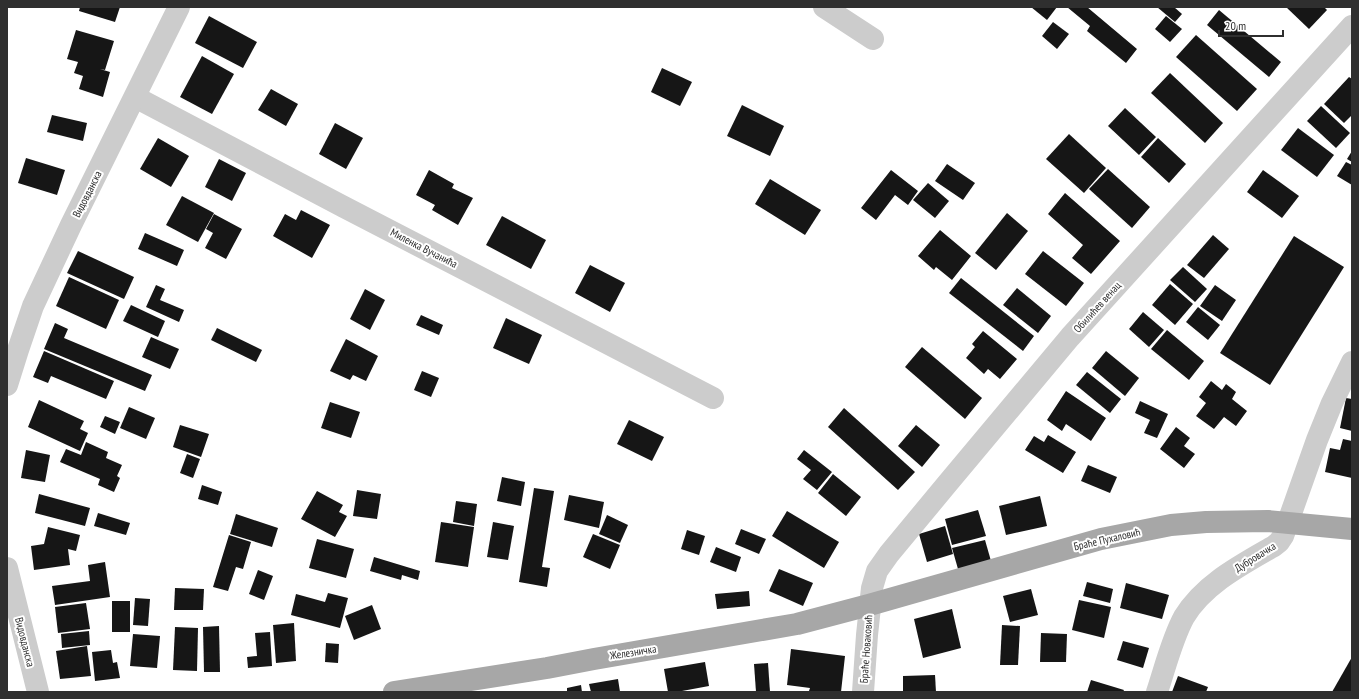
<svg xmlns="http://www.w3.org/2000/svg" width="1359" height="699" viewBox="0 0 1359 699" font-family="'PT Sans Narrow',sans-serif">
<rect width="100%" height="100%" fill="#fff"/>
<g fill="#161616">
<path d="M 80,7 L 120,7 L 115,22 L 79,11 Z"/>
<path d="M 1031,7 L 1057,7 L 1047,20 Z"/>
<path d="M 1067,7 L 1087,7 L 1137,49 L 1126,63 L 1087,31 L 1090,26 Z"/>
<path d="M 1157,7 L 1174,7 L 1182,14 L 1175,22 Z"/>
<path d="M 1286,7 L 1324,7 L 1327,10 L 1309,29 Z"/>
<path d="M 1219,10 L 1281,62 L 1269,77 L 1207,25 Z"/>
<path d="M 209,16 L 257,42 L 243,68 L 195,43 Z"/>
<path d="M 1166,16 L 1182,29 L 1170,42 L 1155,29 Z"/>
<path d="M 1053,22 L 1069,34 L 1057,49 L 1042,36 Z"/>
<path d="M 76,30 L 114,41 L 105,70 L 100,69 L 110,72 L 103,97 L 79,89 L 83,76 L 74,73 L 78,62 L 67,59 Z"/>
<path d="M 1196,35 L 1257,89 L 1237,111 L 1176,57 Z"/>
<path d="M 202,56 L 234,74 L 212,114 L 180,97 Z"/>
<path d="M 662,68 L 692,82 L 680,106 L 651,92 Z"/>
<path d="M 1170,73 L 1223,123 L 1205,143 L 1151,93 Z"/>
<path d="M 1349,77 L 1352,79 L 1352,115 L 1344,123 L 1324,104 Z"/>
<path d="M 271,89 L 298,104 L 286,126 L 258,110 Z"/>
<path d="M 742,105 L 784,126 L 770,156 L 727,136 Z"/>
<path d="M 1321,106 L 1350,133 L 1336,148 L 1307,121 Z"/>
<path d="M 1125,108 L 1156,137 L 1139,155 L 1108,126 Z"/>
<path d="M 52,115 L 87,123 L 83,141 L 47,132 Z"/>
<path d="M 335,123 L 363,138 L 346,169 L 319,154 Z"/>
<path d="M 1298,128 L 1334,155 L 1317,177 L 1281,150 Z"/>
<path d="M 1069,134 L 1106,168 L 1084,193 L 1046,159 Z"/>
<path d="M 158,138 L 189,156 L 171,187 L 140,169 Z"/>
<path d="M 1158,138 L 1186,164 L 1169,183 L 1141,157 Z"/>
<path d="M 1352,151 L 1352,162 L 1347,159 Z"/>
<path d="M 26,158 L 65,170 L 57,195 L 18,183 Z"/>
<path d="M 219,159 L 246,173 L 232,201 L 205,187 Z"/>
<path d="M 1346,162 L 1352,165 L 1352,185 L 1337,176 Z"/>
<path d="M 947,164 L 975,183 L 963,200 L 935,181 Z"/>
<path d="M 1108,169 L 1150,207 L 1132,228 L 1089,189 Z"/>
<path d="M 429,170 L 454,184 L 452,188 L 473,198 L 458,225 L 432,210 L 435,205 L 416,195 Z"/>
<path d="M 891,170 L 918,191 L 908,205 L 895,195 L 876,220 L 861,208 Z"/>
<path d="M 1263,170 L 1299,196 L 1282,218 L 1247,192 Z"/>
<path d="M 770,179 L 821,210 L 805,235 L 755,204 Z"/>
<path d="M 928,183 L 949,201 L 935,218 L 913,200 Z"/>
<path d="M 1065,193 L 1120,241 L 1091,274 L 1072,258 L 1083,245 L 1048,214 Z"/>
<path d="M 182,196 L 214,213 L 198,242 L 166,225 Z"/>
<path d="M 301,210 L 330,225 L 312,258 L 273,236 L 285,214 L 296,220 Z"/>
<path d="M 1007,213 L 1028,231 L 996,270 L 975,253 Z"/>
<path d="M 214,214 L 242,229 L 226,259 L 205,248 L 213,233 L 206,229 Z"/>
<path d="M 502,216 L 546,240 L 531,269 L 486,245 Z"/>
<path d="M 940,230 L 971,256 L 952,280 L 936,267 L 934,270 L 918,256 Z"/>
<path d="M 145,233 L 184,250 L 177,266 L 138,249 Z"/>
<path d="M 1213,235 L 1229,249 L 1204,278 L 1187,265 Z"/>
<path d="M 1294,236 L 1344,267 L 1270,385 L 1220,353 Z"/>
<path d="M 78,251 L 134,277 L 124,299 L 67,273 Z"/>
<path d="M 1043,251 L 1084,283 L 1066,306 L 1025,274 Z"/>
<path d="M 590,265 L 625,283 L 610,312 L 575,293 Z"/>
<path d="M 1183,267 L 1207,289 L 1195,302 L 1170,280 Z"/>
<path d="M 69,277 L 119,300 L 106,329 L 56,306 Z"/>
<path d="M 961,278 L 1034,336 L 1023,351 L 949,293 Z"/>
<path d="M 1170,284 L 1193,304 L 1175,325 L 1152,305 Z"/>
<path d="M 156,285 L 165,289 L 160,300 L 184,310 L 179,322 L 146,307 Z"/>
<path d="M 1215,285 L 1236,300 L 1222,321 L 1200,306 Z"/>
<path d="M 1017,288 L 1051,316 L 1038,333 L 1003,305 Z"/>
<path d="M 365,289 L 385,300 L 370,330 L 350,319 Z"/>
<path d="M 131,305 L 165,321 L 158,337 L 123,321 Z"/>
<path d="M 1198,307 L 1220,325 L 1208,340 L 1186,322 Z"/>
<path d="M 1143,312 L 1164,330 L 1149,347 L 1129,329 Z"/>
<path d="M 421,315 L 443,325 L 439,335 L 416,325 Z"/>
<path d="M 506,318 L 542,335 L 529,364 L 493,348 Z"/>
<path d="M 55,323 L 68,329 L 64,338 L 152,375 L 145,391 L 44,349 Z"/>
<path d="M 217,328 L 262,350 L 256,362 L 211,340 Z"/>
<path d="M 1167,330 L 1204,361 L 1189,380 L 1151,349 Z"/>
<path d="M 983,331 L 1017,359 L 1000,379 L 988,369 L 984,374 L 966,358 L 975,347 L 972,344 Z"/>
<path d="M 151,337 L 179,349 L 170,369 L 142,357 Z"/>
<path d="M 346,339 L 378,356 L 366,381 L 353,375 L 350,380 L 330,371 Z"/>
<path d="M 922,347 L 982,398 L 965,419 L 905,367 Z"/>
<path d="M 44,351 L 114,381 L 106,399 L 51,376 L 48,383 L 33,377 Z"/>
<path d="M 1106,351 L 1139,378 L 1125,396 L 1092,368 Z"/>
<path d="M 422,371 L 439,378 L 431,397 L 414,390 Z"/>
<path d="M 1087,372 L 1121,399 L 1110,413 L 1076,385 Z"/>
<path d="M 1211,381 L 1222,390 L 1226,384 L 1236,392 L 1232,399 L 1247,411 L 1236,426 L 1224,417 L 1214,429 L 1196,416 L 1206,403 L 1199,397 Z"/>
<path d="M 1066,391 L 1106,418 L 1091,441 L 1066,424 L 1062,431 L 1047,420 Z"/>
<path d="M 1346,398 L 1352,399 L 1352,431 L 1340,428 Z"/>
<path d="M 39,400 L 84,421 L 80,429 L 88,433 L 80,451 L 28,427 Z"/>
<path d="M 1140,401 L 1168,414 L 1157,438 L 1144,433 L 1150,420 L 1135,413 Z"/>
<path d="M 330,402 L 360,412 L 351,438 L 321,428 Z"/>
<path d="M 129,407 L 155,418 L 146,439 L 120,428 Z"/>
<path d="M 844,408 L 915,472 L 898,490 L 828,427 Z"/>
<path d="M 105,416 L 120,422 L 115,434 L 100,427 Z"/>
<path d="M 629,420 L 664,437 L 652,461 L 617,444 Z"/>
<path d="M 180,425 L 209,434 L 201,457 L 173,447 Z"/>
<path d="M 916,425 L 940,445 L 922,467 L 898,446 Z"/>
<path d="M 1176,427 L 1190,438 L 1184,446 L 1195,454 L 1184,468 L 1160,449 Z"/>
<path d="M 1048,435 L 1076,452 L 1063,473 L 1025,450 L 1034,436 L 1044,442 Z"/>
<path d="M 1343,439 L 1352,441 L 1352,478 L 1325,472 L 1330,448 L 1340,450 Z"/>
<path d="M 86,442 L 108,452 L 106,458 L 122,465 L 117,476 L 120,478 L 114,492 L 98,485 L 100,479 L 60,462 L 66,449 L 81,455 Z"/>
<path d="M 26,450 L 50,455 L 45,482 L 21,478 Z"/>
<path d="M 804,450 L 832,472 L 817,490 L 803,479 L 811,470 L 797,459 Z"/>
<path d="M 187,454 L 200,459 L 193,478 L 180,473 Z"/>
<path d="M 1088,465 L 1117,477 L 1110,493 L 1081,481 Z"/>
<path d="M 833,474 L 861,497 L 846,516 L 818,493 Z"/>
<path d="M 502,477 L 525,482 L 521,506 L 497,501 Z"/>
<path d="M 202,485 L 222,492 L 218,505 L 198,499 Z"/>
<path d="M 534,488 L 554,491 L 542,567 L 550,568 L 547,587 L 519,582 Z"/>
<path d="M 357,490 L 381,494 L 377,519 L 353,516 Z"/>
<path d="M 317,491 L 343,505 L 339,512 L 347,516 L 335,537 L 301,519 Z"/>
<path d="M 39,494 L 90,508 L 85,526 L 35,513 Z"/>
<path d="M 569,495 L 604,502 L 599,528 L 564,520 Z"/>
<path d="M 1040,496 L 1047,526 L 1006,535 L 999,506 Z"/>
<path d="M 456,501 L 477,504 L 474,526 L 453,522 Z"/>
<path d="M 978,510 L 986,536 L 952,545 L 945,519 Z"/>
<path d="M 787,511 L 839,542 L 824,568 L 772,536 Z"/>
<path d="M 98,513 L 130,523 L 126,535 L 94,526 Z"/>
<path d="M 236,514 L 278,528 L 272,547 L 230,534 Z"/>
<path d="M 607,515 L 628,525 L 620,543 L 599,534 Z"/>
<path d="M 441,522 L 474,527 L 468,567 L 435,562 Z"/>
<path d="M 493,522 L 514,526 L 508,560 L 487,557 Z"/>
<path d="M 945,526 L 953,554 L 927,562 L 919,534 Z"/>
<path d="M 48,527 L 80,535 L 76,551 L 68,549 L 70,565 L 34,570 L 31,546 L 44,544 Z"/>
<path d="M 741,529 L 766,539 L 759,554 L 735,544 Z"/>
<path d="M 687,530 L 705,536 L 699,555 L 681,549 Z"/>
<path d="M 593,534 L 620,545 L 610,569 L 583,557 Z"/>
<path d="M 229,535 L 251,542 L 243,569 L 236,567 L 228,591 L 213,587 Z"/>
<path d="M 317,539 L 354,549 L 346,578 L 309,568 Z"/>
<path d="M 985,540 L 991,561 L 958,569 L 952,548 Z"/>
<path d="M 716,547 L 741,557 L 736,572 L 710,562 Z"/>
<path d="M 374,557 L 420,571 L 418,580 L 402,575 L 401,580 L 370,571 Z"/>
<path d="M 105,562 L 110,597 L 55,605 L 52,586 L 90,581 L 88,565 Z"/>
<path d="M 779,569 L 813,583 L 803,606 L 769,591 Z"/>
<path d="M 258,570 L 273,576 L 264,600 L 249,594 Z"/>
<path d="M 1087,582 L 1113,589 L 1110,603 L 1083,596 Z"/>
<path d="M 1126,583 L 1169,595 L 1162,619 L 1120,608 Z"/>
<path d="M 175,588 L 204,589 L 203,610 L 174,610 Z"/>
<path d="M 1031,589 L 1038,615 L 1010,622 L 1003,596 Z"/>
<path d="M 749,591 L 750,606 L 717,609 L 715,594 Z"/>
<path d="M 328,593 L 348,598 L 340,628 L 291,615 L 296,594 L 325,602 Z"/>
<path d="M 135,598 L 150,599 L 148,626 L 133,625 Z"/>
<path d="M 1079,600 L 1111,607 L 1104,638 L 1072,630 Z"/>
<rect x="112" y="601" width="18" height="31"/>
<path d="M 86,603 L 90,629 L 58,633 L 55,607 Z"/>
<path d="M 372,605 L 381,629 L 354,640 L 345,616 Z"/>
<path d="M 952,609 L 961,648 L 923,658 L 914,619 Z"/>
<path d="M 294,623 L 296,661 L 276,663 L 273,625 Z"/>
<path d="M 1002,625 L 1020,626 L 1018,665 L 1000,665 Z"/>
<path d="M 219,626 L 220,672 L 204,672 L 203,627 Z"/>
<path d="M 175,627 L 198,628 L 197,671 L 173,670 Z"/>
<path d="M 89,631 L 90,645 L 62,648 L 61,634 Z"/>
<path d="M 270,632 L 272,666 L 248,668 L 247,657 L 257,656 L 255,633 Z"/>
<path d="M 1041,633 L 1067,634 L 1066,662 L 1040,662 Z"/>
<path d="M 133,634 L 160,636 L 157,668 L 130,666 Z"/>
<path d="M 1123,641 L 1149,648 L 1143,668 L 1117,660 Z"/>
<path d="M 326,643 L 339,644 L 338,663 L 325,662 Z"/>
<path d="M 87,646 L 91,676 L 60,679 L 56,651 Z"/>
<path d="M 791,649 L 845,656 L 841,692 L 809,691 L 810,688 L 787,685 Z"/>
<path d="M 111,650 L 113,663 L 117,662 L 120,678 L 95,681 L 92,652 Z"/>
<path d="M 1352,657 L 1352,692 L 1332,692 Z"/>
<path d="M 705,662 L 709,686 L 682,691 L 682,692 L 668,692 L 664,669 Z"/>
<path d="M 768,663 L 770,692 L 756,692 L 754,664 Z"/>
<path d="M 935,675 L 936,692 L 903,692 L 903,676 Z"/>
<path d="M 1178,676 L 1208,687 L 1206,692 L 1172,692 Z"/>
<path d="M 618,679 L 620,692 L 591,692 L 589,684 Z"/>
<path d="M 1091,680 L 1124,690 L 1123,692 L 1087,692 Z"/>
<path d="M 581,685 L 582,692 L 567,692 L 567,688 Z"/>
</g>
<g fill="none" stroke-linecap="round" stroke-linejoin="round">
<g stroke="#ccc" stroke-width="22">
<path d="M 824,7 L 873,39"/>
<path d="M 135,97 L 344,207 L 713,398"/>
<path d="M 7,385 L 18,350 L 33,306 L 71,225 L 179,7"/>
<path d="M 7,568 L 38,692"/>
<path d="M 863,692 L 867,635 L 872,588 L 877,571 L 889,554 L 947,484 L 1070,337 L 1352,26"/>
<path d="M 1157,692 C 1165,668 1172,639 1184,617 C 1204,584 1241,565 1274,546 L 1279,542 L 1283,536 L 1317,440 L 1332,403 L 1352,362"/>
</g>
<path stroke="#a7a7a7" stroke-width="22" d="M 394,692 L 547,668 L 594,659 L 797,624 L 869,605 L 1101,539 L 1171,525 L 1206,522 L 1268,521 L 1352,529"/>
</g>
<g text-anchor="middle" stroke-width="4" stroke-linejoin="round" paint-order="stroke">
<g font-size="11" fill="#2f2f2f" stroke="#fff">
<text transform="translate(87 194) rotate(-63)" y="4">Видовданска</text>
<text transform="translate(424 248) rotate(27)" y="4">Миленка Вучанића</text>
<text transform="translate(1097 307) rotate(-48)" y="4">Обилићев венац</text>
<text transform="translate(1107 539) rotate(-13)" y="4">Браће Пухаловић</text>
<text transform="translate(1255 557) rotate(-32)" y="4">Дубровачка</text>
<text transform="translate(25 642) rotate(76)" y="4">Видовданска</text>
<text transform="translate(866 649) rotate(-86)" y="4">Браће Новаковић</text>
<text transform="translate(633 652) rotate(-9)" y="4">Железничка</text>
</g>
</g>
<rect width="1359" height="699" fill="none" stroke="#2f2f2f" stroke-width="16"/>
<path d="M1219 30v6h64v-6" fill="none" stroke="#2f2f2f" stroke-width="2"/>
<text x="1225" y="30" font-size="12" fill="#2f2f2f" stroke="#ffffff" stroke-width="3" paint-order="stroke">20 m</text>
</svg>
